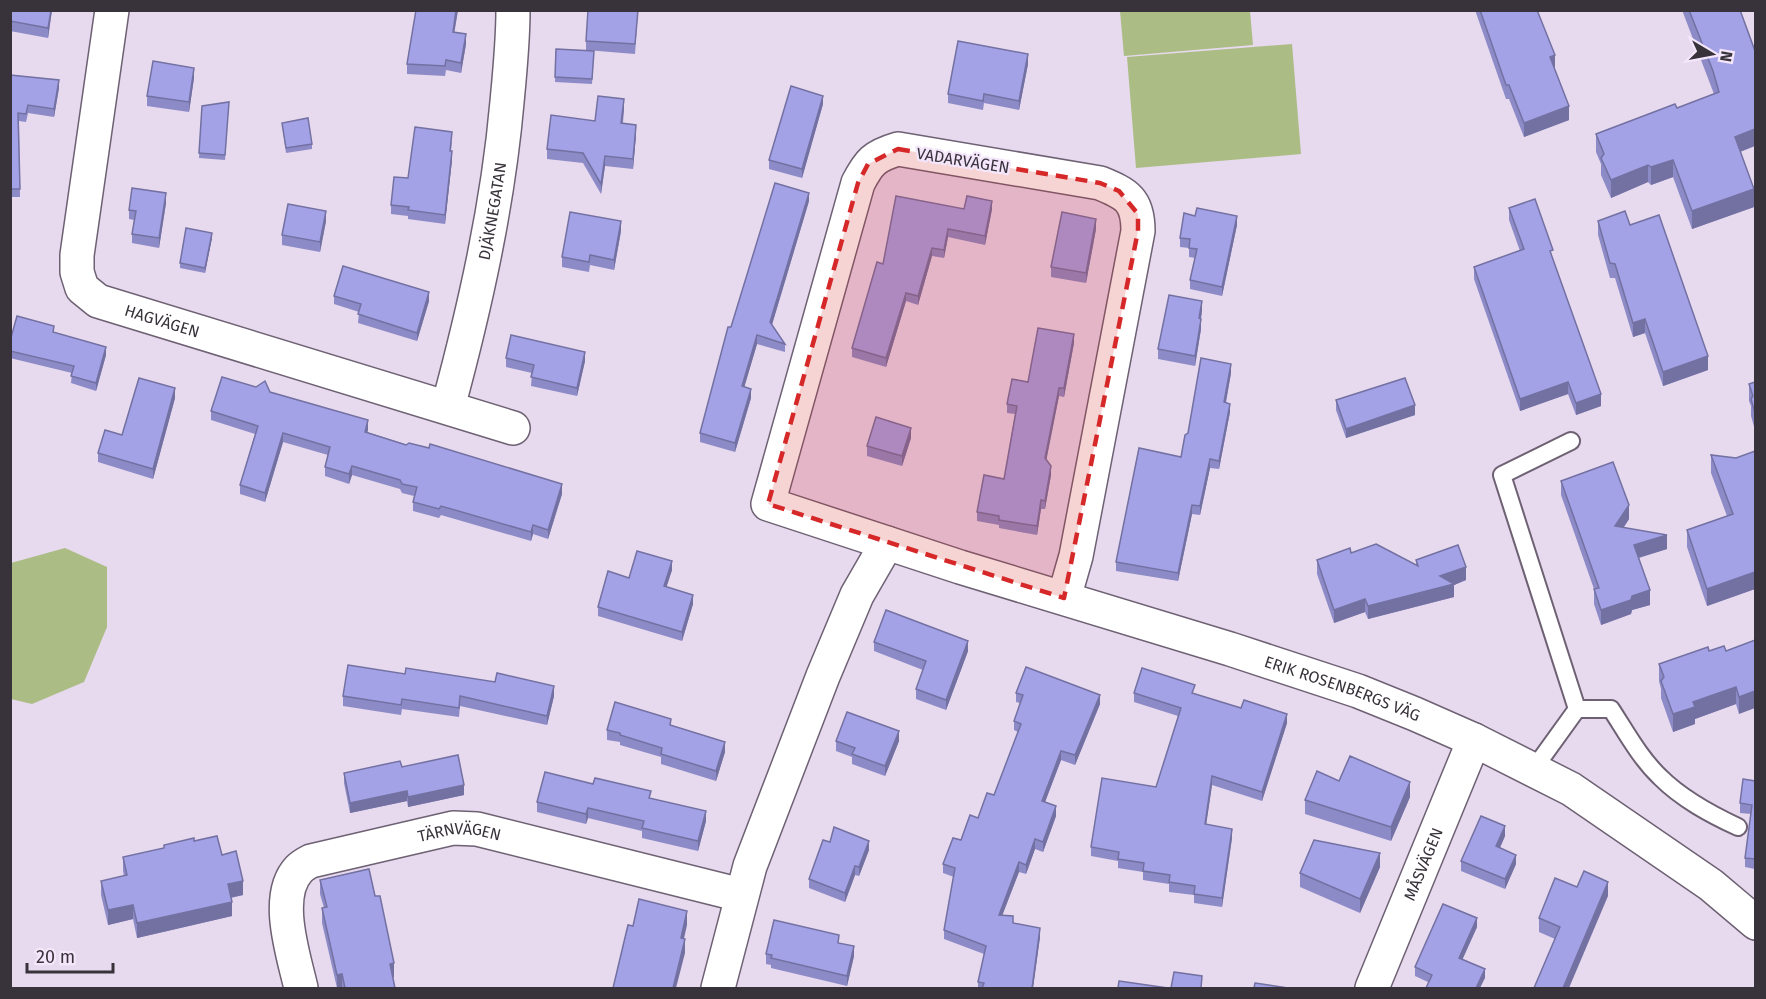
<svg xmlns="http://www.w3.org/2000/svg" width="1766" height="999" viewBox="0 0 1766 999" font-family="'Fira Sans',sans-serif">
<rect width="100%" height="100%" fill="#e7d9ee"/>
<g fill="#abbd84">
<path d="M 1120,11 L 1250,11 L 1253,45 L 1124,56 Z"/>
<path d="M 1292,44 L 1301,154 L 1136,168 L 1127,57 Z"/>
<path d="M 65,548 L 107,567 L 107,627 L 84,682 L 32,704 L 11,699 L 11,563 Z"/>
</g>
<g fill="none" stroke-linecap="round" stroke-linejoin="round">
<g stroke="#6d6173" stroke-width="20">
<g id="lane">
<path d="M 1577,709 L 1611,709 C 1626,732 1640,758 1660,777 C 1682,799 1710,814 1738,827"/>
<path d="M 1533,770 L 1577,709 L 1502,475 L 1571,441"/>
</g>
</g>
<g stroke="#6d6173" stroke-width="36">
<g id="street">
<path id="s1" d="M 112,10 L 77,255 L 77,272 L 82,288 L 98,301 L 513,428"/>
<path id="s2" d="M 448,407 C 475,307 498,205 507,102 C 510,71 513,41 513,10"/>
<path id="s3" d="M 1064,598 L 1076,556 L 1138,231 C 1138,200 1127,194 1100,183 L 898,149 C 874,156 869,162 858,183 L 768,504 L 960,567 L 1230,649 L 1358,691 L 1415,714 L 1474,740 L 1571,789 L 1711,885 L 1756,923"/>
<path id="s4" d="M 301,988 C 294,957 273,896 299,869 C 302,866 307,863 311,861 L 453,828 L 477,829 L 741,895"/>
<path d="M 718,988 L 750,866 L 823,676 L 857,595 L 887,543"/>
<path id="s5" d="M 1372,988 L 1474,740"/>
</g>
</g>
<use href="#lane" stroke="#fff" stroke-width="16"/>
<use href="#street" stroke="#fff" stroke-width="33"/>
</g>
<g fill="#8d8bc7">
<path d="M 10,10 L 52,10 L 48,38 L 10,31 Z"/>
<path d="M 416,10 L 458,10 L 454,32 L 466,44 L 461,73 L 446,70 L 445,76 L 407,74 L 407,64 Z"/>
<path d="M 638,10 L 635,54 L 586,50 L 586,41 Z"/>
<path d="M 1475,10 L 1537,10 L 1569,120 L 1524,137 L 1509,99 L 1506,99 Z"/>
<path d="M 1682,10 L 1740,10 L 1741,152 L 1754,207 L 1692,229 L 1673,177 L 1651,185 L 1648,182 L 1611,198 L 1601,175 L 1601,164 L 1596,152 L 1596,134 L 1677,108 L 1714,94 Z"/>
<path d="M 556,49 L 594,51 L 592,84 L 555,82 Z"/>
<path d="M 1028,64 L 1019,110 L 984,103 L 983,110 L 948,103 L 948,94 Z"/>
<path d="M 10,75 L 59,88 L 54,117 L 28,113 L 26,122 L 19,121 L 20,197 L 10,197 Z"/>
<path d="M 194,78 L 189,112 L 147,106 L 147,96 Z"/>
<path d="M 229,102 L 225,160 L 199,158 L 202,106 Z"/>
<path d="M 823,104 L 802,178 L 769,169 L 769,160 Z"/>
<path d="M 624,109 L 623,123 L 636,135 L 633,169 L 605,166 L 601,194 L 583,163 L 547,159 L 547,149 L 595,121 Z"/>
<path d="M 282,123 L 312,144 L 312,149 L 286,153 Z"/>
<path d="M 452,141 L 451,151 L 452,160 L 445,224 L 408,219 L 408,216 L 391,214 L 391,205 L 408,178 Z"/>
<path d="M 809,201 L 772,325 L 785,344 L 785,352 L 757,344 L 744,387 L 751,398 L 735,452 L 700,442 L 700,433 L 731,327 Z"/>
<path d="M 166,203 L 159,248 L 132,243 L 132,234 L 134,220 L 129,219 L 129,210 Z"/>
<path d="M 1509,208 L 1553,259 L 1601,406 L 1576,415 L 1568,394 L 1520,411 L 1474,279 L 1474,267 L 1520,251 L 1509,220 Z"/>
<path d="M 964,209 L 992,209 L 985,245 L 948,237 L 944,258 L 932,256 L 918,305 L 906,301 L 886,367 L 852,357 L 852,348 L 883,264 Z"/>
<path d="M 326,221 L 320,252 L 282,245 L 282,235 Z"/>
<path d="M 1598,221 L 1630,225 L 1708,370 L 1663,386 L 1645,333 L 1633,337 L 1615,278 L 1610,278 L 1598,235 Z"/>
<path d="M 1237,225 L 1222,296 L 1190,289 L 1190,280 L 1195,258 L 1189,257 L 1189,248 L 1180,247 L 1180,238 Z"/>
<path d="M 1096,229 L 1086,283 L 1051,277 L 1051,267 Z"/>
<path d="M 621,231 L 614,270 L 590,265 L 589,272 L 562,267 L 562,257 Z"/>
<path d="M 212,238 L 205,273 L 180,268 L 180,263 Z"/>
<path d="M 334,296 L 429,301 L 417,341 L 358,323 L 359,312 L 334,304 Z"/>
<path d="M 1202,311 L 1201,319 L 1201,329 L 1195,366 L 1158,359 L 1158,349 Z"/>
<path d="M 1754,321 L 1755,321 L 1755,343 L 1754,338 Z"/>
<path d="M 10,341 L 106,355 L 96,391 L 71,383 L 72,373 L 10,358 Z"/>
<path d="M 1074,343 L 1064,397 L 1059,396 L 1046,460 L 1051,475 L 1045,509 L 1041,509 L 1037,535 L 999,528 L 999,525 L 977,521 L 977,512 L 1004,479 L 1015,414 L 1007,413 L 1007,404 L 1028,382 Z"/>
<path d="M 506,358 L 585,361 L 577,396 L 531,386 L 532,373 L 506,367 Z"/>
<path d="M 1231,373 L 1226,403 L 1230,412 L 1219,469 L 1210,468 L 1200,515 L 1192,514 L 1178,581 L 1116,571 L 1116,562 L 1181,457 L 1188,433 Z"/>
<path d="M 1755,382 L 1755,430 L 1751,416 L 1751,406 L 1749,401 L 1749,384 Z"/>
<path d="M 270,392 L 368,430 L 367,432 L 562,494 L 548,539 L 533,534 L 531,541 L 441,515 L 439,518 L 413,511 L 413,502 L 414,496 L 402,493 L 400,489 L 352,475 L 349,484 L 325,476 L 325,467 L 328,455 L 283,442 L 265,502 L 240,494 L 240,485 L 255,434 L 211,420 L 211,411 Z"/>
<path d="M 175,398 L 153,479 L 98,462 L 98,453 Z"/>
<path d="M 1336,400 L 1415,415 L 1346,438 L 1336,410 Z"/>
<path d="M 911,438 L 902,466 L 867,456 L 867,446 Z"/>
<path d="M 1755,451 L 1755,589 L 1707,606 L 1687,547 L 1687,530 L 1727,516 L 1711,473 L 1711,455 L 1736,458 Z"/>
<path d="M 1561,481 L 1629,519 L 1624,527 L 1667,549 L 1639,558 L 1650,605 L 1632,610 L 1631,614 L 1601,625 L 1594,604 L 1594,589 L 1561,495 Z"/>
<path d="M 1351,553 L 1416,565 L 1416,560 L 1466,580 L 1454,585 L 1454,597 L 1368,619 L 1365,612 L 1334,623 L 1317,574 L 1317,560 Z"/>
<path d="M 672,570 L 666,587 L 693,604 L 682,641 L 598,616 L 598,607 L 629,578 Z"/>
<path d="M 1755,640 L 1739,714 L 1736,704 L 1695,719 L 1695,724 L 1673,732 L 1661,698 L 1661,689 L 1659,681 L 1659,664 L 1709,651 L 1726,651 Z"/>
<path d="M 874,642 L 968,651 L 946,710 L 916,699 L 916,689 L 923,670 L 874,651 Z"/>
<path d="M 1016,693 L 1100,704 L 1075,765 L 1061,760 L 1045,802 L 1056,816 L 1043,852 L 1035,849 L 1026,874 L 1019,872 L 1002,915 L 1013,923 L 1040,937 L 1033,988 L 978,988 L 978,982 L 984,954 L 944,939 L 944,930 L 954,877 L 943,873 L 943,864 L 994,795 L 1018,732 L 1014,730 L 1014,721 L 1020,703 L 1016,702 Z"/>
<path d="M 1134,693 L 1195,694 L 1287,723 L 1262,801 L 1212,785 L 1206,824 L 1232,838 L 1222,907 L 1194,903 L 1194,895 L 1169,892 L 1169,884 L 1143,880 L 1143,872 L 1118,868 L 1118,861 L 1091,856 L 1091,847 L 1156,787 L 1178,716 L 1134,702 Z"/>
<path d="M 343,696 L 554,696 L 547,725 L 460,706 L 459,717 L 402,709 L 401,715 L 343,706 Z"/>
<path d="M 671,725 L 725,752 L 716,781 L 661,764 L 661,757 L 620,745 L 620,742 L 607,740 L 607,730 Z"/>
<path d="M 836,741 L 899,741 L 885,776 L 852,764 L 852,757 L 836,751 Z"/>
<path d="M 344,773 L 464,795 L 408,807 L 407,801 L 350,813 L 344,783 Z"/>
<path d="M 1339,781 L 1410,797 L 1391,841 L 1305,814 L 1305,800 Z"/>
<path d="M 1755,781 L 1755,869 L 1745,867 L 1745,858 L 1751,814 L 1740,813 L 1740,803 Z"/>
<path d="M 651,798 L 706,821 L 698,851 L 642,838 L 642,831 L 588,818 L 586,824 L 537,812 L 537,802 Z"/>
<path d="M 1505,836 L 1500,848 L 1516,864 L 1505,889 L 1461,871 L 1461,861 Z"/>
<path d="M 194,841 L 222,855 L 243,895 L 231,898 L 232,916 L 137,938 L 133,919 L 108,925 L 101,895 L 101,881 L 124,876 L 123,871 L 123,857 L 164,848 L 164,845 Z"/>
<path d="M 869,850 L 859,876 L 855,875 L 845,902 L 809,888 L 809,879 Z"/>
<path d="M 1380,867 L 1360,913 L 1300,887 L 1300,873 Z"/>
<path d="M 320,880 L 394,977 L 393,977 L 395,988 L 337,988 L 322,923 L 322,908 L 324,908 L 320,894 Z"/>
<path d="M 1608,896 L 1555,939 L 1539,932 L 1539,918 Z"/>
<path d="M 1477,927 L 1462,960 L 1485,978 L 1428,982 L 1415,976 L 1415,967 Z"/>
<path d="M 839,943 L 854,956 L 847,986 L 771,968 L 771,965 L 766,964 L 766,954 Z"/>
</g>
<g fill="#7371a2">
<path d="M 51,10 L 52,10 L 48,38 L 48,28 Z"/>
<path d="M 456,10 L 458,10 L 453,41 L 453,32 Z"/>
<path d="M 466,34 L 466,44 L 461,73 L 461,63 Z"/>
<path d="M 1028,54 L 1028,64 L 1019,110 L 1019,101 Z"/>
<path d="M 1555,55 L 1555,69 L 1550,57 Z"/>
<path d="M 194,68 L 194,78 L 189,112 L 189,102 Z"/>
<path d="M 59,80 L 59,88 L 54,117 L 54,109 Z"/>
<path d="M 823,96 L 823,104 L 802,178 L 802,169 Z"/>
<path d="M 624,99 L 624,109 L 621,133 L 621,123 Z"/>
<path d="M 1569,106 L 1569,120 L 1524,137 L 1524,123 Z"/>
<path d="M 636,125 L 636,135 L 633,169 L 633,159 Z"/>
<path d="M 1755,129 L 1755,146 L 1735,154 L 1735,137 Z"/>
<path d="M 452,151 L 452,160 L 445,224 L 445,215 Z"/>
<path d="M 605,156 L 605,166 L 601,194 L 601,184 Z"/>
<path d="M 1673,160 L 1673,177 L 1651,185 L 1651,167 Z"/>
<path d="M 1648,165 L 1648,182 L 1611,198 L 1611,180 Z"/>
<path d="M 1754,189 L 1754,207 L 1692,229 L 1692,211 Z"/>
<path d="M 166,193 L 166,203 L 159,248 L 159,238 Z"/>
<path d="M 809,193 L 809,201 L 770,331 L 770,322 Z"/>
<path d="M 992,201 L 992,209 L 985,245 L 985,236 Z"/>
<path d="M 326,211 L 326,221 L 320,252 L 320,242 Z"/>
<path d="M 1237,216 L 1237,225 L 1222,296 L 1222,287 Z"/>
<path d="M 1096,219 L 1096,229 L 1086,283 L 1086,273 Z"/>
<path d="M 621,221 L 621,231 L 614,270 L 614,260 Z"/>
<path d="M 948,229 L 948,237 L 944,258 L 944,250 Z"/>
<path d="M 212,233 L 212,238 L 205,273 L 205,268 Z"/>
<path d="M 932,248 L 932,256 L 918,305 L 918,296 Z"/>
<path d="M 429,292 L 429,301 L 417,341 L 417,333 Z"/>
<path d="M 906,293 L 906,301 L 886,367 L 886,358 Z"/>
<path d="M 1202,301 L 1202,311 L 1199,328 L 1199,318 Z"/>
<path d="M 1201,319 L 1201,329 L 1195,366 L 1195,356 Z"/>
<path d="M 1645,319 L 1645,333 L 1633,337 L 1633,323 Z"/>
<path d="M 1074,334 L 1074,343 L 1064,397 L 1064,388 Z"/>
<path d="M 757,335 L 757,344 L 742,395 L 742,386 Z"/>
<path d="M 106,347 L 106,355 L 96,391 L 96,383 Z"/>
<path d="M 585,352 L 585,361 L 577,396 L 577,388 Z"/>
<path d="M 1708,356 L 1708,370 L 1663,386 L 1663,372 Z"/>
<path d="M 1231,364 L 1231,373 L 1224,411 L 1224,402 Z"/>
<path d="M 1568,382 L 1568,394 L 1520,411 L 1520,399 Z"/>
<path d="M 175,388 L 175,398 L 153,479 L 153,469 Z"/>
<path d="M 1059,388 L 1059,396 L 1045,467 L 1045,458 Z"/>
<path d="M 751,389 L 751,398 L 735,452 L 735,443 Z"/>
<path d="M 1601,394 L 1601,406 L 1576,415 L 1576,403 Z"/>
<path d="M 1230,404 L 1230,412 L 1219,469 L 1219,461 Z"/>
<path d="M 1415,405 L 1415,415 L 1346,438 L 1346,429 Z"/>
<path d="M 368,420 L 368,430 L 365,441 L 365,432 Z"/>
<path d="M 911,428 L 911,438 L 902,466 L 902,456 Z"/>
<path d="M 283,433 L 283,442 L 265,502 L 265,493 Z"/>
<path d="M 1210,459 L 1210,468 L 1200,515 L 1200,506 Z"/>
<path d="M 352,466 L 352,475 L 349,484 L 349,474 Z"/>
<path d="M 1051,466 L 1051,475 L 1045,509 L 1045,501 Z"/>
<path d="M 562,484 L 562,494 L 548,539 L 548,530 Z"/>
<path d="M 1041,500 L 1041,509 L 1037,535 L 1037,526 Z"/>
<path d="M 1192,505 L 1192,514 L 1178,581 L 1178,573 Z"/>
<path d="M 1629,505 L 1629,519 L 1615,540 L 1615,526 Z"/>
<path d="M 533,525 L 533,534 L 531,541 L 531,532 Z"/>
<path d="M 1667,535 L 1667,549 L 1634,559 L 1634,545 Z"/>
<path d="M 672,561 L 672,570 L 664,595 L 664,586 Z"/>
<path d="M 1466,567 L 1466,580 L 1454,585 L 1454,597 L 1368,619 L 1368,606 L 1440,576 Z"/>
<path d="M 1755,572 L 1755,589 L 1707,606 L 1707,589 Z"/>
<path d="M 1650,590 L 1650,605 L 1632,610 L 1631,614 L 1601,625 L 1601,610 L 1632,596 Z"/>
<path d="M 693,595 L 693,604 L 682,641 L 682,632 Z"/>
<path d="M 1365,599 L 1365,612 L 1334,623 L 1334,610 Z"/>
<path d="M 968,641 L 968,651 L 946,710 L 946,700 Z"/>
<path d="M 554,686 L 554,696 L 547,725 L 547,716 Z"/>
<path d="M 1736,687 L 1736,704 L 1695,719 L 1695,724 L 1673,732 L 1673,714 L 1693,702 Z"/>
<path d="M 1755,691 L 1755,708 L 1739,714 L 1739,697 Z"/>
<path d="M 1100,695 L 1100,704 L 1075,765 L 1075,755 Z"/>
<path d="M 1287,714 L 1287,723 L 1262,801 L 1262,792 Z"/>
<path d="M 899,731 L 899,741 L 885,776 L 885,766 Z"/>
<path d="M 725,742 L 725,752 L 716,781 L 716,771 Z"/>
<path d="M 1061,751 L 1061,760 L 1042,810 L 1042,801 Z"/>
<path d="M 1212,776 L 1212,785 L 1205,833 L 1205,824 Z"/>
<path d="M 1410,782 L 1410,797 L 1391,841 L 1391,827 Z"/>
<path d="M 464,785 L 464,795 L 408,807 L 408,797 Z"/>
<path d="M 407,791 L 407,801 L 350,813 L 350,803 Z"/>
<path d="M 1056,806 L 1056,816 L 1043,852 L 1043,842 Z"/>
<path d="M 588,808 L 588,818 L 586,824 L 586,814 Z"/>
<path d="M 706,811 L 706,821 L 698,851 L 698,841 Z"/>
<path d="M 1505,826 L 1505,836 L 1496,856 L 1496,846 Z"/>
<path d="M 1232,829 L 1232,838 L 1222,907 L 1222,898 Z"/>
<path d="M 1035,839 L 1035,849 L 1026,874 L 1026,865 Z"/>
<path d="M 869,841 L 869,850 L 859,876 L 859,867 Z"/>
<path d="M 1380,853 L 1380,867 L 1360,913 L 1360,899 Z"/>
<path d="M 1516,855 L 1516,864 L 1505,889 L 1505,879 Z"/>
<path d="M 1019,862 L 1019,872 L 999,924 L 999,915 Z"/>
<path d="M 855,866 L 855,875 L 845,902 L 845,893 Z"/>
<path d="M 243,881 L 243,895 L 228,898 L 228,884 Z"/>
<path d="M 1608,882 L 1608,896 L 1569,988 L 1563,988 Z"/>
<path d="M 232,902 L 232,916 L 137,938 L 137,923 Z"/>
<path d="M 133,905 L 133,919 L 108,925 L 108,910 Z"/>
<path d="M 687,911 L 687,925 L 681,952 L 681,938 Z"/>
<path d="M 1477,918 L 1477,927 L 1459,967 L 1459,958 Z"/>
<path d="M 1040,928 L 1040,937 L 1033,988 L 1032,988 Z"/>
<path d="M 685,939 L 685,953 L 676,988 L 673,988 Z"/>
<path d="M 854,946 L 854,956 L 847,986 L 847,976 Z"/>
<path d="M 394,963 L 394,977 L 390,978 L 390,964 Z"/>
<path d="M 1485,969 L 1485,978 L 1480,988 L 1476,988 Z"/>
<path d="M 342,974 L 342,988 L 337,988 L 337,975 Z"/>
</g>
<g fill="#a4a2e7" stroke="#7371a2" stroke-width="1.5">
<path d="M 10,10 L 51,10 L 48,28 L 10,21 Z"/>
<path d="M 416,10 L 456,10 L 453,32 L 466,34 L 461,63 L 446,60 L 445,66 L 407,64 Z"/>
<path d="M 588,10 L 638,10 L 635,44 L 586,41 Z"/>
<path d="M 1480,10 L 1537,10 L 1555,55 L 1550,57 L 1569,106 L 1524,123 L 1509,85 L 1506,85 Z"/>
<path d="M 1689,10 L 1740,10 L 1755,51 L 1755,129 L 1735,137 L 1754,189 L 1692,211 L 1673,160 L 1651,167 L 1648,165 L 1611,180 L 1601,158 L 1604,154 L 1596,134 L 1675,104 L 1677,108 L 1719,92 L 1713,71 Z"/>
<path d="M 958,41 L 1028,54 L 1019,101 L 984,94 L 983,101 L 948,94 Z"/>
<path d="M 556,49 L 594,51 L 592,79 L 555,77 Z"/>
<path d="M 153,61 L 194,68 L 189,102 L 147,96 Z"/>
<path d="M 10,75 L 59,80 L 54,109 L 28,105 L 26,114 L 18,113 L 20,189 L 10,189 Z"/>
<path d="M 791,86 L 823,96 L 802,169 L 769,160 Z"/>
<path d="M 598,96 L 624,99 L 621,123 L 636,125 L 633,159 L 605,156 L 601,184 L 583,153 L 547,149 L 551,115 L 595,121 Z"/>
<path d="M 229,102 L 225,155 L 199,153 L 202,106 Z"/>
<path d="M 308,118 L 312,144 L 286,148 L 282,123 Z"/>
<path d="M 415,127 L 452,132 L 450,151 L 452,151 L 445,215 L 408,210 L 409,207 L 391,205 L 394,177 L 408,178 Z"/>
<path d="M 775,183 L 809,193 L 770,322 L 785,344 L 757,335 L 742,386 L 751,389 L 735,443 L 700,433 L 728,327 L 731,327 Z"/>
<path d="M 132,188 L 166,193 L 159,238 L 132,234 L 136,211 L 129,210 Z"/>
<path d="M 896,196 L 964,209 L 967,196 L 992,201 L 985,236 L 948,229 L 944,250 L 932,248 L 918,296 L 906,293 L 886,358 L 852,348 L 877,262 L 883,264 Z"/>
<path d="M 1535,199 L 1553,250 L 1550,251 L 1601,394 L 1576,403 L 1568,382 L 1520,399 L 1474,267 L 1524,249 L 1509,208 Z"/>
<path d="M 288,204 L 326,211 L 320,242 L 282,235 Z"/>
<path d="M 1197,208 L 1237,216 L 1222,287 L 1190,280 L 1197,249 L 1189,248 L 1190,239 L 1180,238 L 1184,213 L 1195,216 Z"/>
<path d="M 1625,211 L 1630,225 L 1659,215 L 1708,356 L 1663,372 L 1645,319 L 1633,323 L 1615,264 L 1610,263 L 1598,221 Z"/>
<path d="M 570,212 L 621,221 L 614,260 L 590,255 L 589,262 L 562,257 Z"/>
<path d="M 1062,212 L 1096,219 L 1086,273 L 1051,267 Z"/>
<path d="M 186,228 L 212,233 L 205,268 L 180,263 Z"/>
<path d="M 343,266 L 429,292 L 417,333 L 358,314 L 361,304 L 334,296 Z"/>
<path d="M 1169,295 L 1202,301 L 1199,318 L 1201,319 L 1195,356 L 1158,349 Z"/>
<path d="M 17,316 L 54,326 L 53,332 L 106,347 L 96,383 L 71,376 L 74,366 L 10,351 L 10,341 Z"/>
<path d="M 1038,328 L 1074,334 L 1064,388 L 1059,388 L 1045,458 L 1051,466 L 1045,501 L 1041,500 L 1037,526 L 999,520 L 999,516 L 977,512 L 984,475 L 1004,479 L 1017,406 L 1007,404 L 1012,379 L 1028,382 Z"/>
<path d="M 511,335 L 585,352 L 577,388 L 531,377 L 534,365 L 506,358 Z"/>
<path d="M 1201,358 L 1231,364 L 1224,402 L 1230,404 L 1219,461 L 1210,459 L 1200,506 L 1192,505 L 1178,573 L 1116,562 L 1139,448 L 1181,457 L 1185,435 L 1188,433 Z"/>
<path d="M 222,377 L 256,387 L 265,381 L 270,392 L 368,420 L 365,432 L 406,445 L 409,443 L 429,448 L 430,444 L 562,484 L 548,530 L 533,525 L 531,532 L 441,506 L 439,509 L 413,502 L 417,487 L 402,484 L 400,480 L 352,466 L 349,474 L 325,467 L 330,447 L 283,433 L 265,493 L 240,485 L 258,426 L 211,411 Z"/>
<path d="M 139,378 L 175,388 L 153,469 L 98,453 L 105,430 L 122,435 Z"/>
<path d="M 1405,378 L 1415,405 L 1346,429 L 1336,400 Z"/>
<path d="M 1755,382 L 1755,413 L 1751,399 L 1753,396 L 1749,384 Z"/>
<path d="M 876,417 L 911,428 L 902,456 L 867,446 Z"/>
<path d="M 1755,451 L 1755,572 L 1707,589 L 1687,530 L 1733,514 L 1711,455 L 1736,458 Z"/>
<path d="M 1613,462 L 1629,505 L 1615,526 L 1667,535 L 1634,545 L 1650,590 L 1632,596 L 1631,600 L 1601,610 L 1594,589 L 1599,588 L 1561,481 Z"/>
<path d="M 1376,544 L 1418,566 L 1416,560 L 1458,545 L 1466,567 L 1440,576 L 1454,584 L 1368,606 L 1365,599 L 1334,610 L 1317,560 L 1350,548 L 1351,553 Z"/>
<path d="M 637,551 L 672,561 L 664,586 L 693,595 L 682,632 L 598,607 L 608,571 L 629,578 Z"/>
<path d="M 886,610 L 968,641 L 946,700 L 916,689 L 926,661 L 874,642 Z"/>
<path d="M 1755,640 L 1755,691 L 1739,697 L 1736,687 L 1693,702 L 1695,707 L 1673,714 L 1661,681 L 1664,677 L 1659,664 L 1708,647 L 1709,651 L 1724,646 L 1726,651 Z"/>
<path d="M 348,665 L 405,674 L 406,668 L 495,682 L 497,673 L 554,686 L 547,716 L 460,696 L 459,708 L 402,699 L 401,705 L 343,696 Z"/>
<path d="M 1026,667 L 1100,695 L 1075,755 L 1061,751 L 1042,801 L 1056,806 L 1043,842 L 1035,839 L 1026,865 L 1019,862 L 999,915 L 1013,916 L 1013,923 L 1040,928 L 1032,988 L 982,988 L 984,983 L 978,982 L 986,946 L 944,930 L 955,868 L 943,864 L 953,838 L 961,840 L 970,815 L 978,818 L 987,793 L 994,795 L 1021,724 L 1014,721 L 1023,695 L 1016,693 Z"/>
<path d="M 1142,668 L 1195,685 L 1192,693 L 1241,708 L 1244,700 L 1287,714 L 1262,792 L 1212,776 L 1205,824 L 1232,829 L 1222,898 L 1194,894 L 1195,886 L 1169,882 L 1170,875 L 1143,871 L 1144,863 L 1118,859 L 1119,852 L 1091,847 L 1102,778 L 1156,787 L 1181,708 L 1134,693 Z"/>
<path d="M 615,702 L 671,719 L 670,725 L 725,742 L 716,771 L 661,754 L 662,748 L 620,735 L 620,733 L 607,730 Z"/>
<path d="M 847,712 L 899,731 L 885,766 L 852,754 L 855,748 L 836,741 Z"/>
<path d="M 458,755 L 464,785 L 408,797 L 407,791 L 350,803 L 344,773 L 400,761 L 402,767 Z"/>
<path d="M 1350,756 L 1410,782 L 1391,827 L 1305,800 L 1317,771 L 1339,781 Z"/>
<path d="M 545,772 L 593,784 L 595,778 L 651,791 L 649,798 L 706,811 L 698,841 L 642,828 L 644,821 L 588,808 L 586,814 L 537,802 Z"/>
<path d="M 1743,779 L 1755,781 L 1755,859 L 1745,858 L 1752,805 L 1740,803 Z"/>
<path d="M 1481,816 L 1505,826 L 1496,846 L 1516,855 L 1505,879 L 1461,861 Z"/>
<path d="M 834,827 L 869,841 L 859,867 L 855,866 L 845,893 L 809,879 L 823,840 L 830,842 Z"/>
<path d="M 217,836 L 222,855 L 236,851 L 243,881 L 228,884 L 232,902 L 137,923 L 133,905 L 108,910 L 101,881 L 127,875 L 123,857 L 164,848 L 164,845 L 194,838 L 194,841 Z"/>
<path d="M 1314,840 L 1380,853 L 1360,899 L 1300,873 Z"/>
<path d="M 369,869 L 375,896 L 380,896 L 394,963 L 390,964 L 395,988 L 345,988 L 342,974 L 337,975 L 322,908 L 327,907 L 320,880 Z"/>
<path d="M 1584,871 L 1608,882 L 1563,988 L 1534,988 L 1560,927 L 1539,918 L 1555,878 L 1577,887 Z"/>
<path d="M 639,899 L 687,911 L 681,938 L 685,939 L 673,988 L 613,988 L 628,925 L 633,926 Z"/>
<path d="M 1443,904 L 1477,918 L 1459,958 L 1485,969 L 1476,988 L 1426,988 L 1432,975 L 1415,967 Z"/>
<path d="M 774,920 L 839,935 L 838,943 L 854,946 L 847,976 L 771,958 L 772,955 L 766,954 Z"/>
<path d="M 1174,972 L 1202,976 L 1201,988 L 1171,988 Z"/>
<path d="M 1119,981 L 1168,988 L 1118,988 Z"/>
<path d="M 1255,983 L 1288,988 L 1254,988 Z"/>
</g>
<path fill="#d62828" fill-opacity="0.2" stroke="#d62828" stroke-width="4.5" stroke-dasharray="12 8" stroke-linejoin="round" d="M 898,149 L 1100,183 L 1119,191 L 1138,214 L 1138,231 L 1064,598 L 768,504 L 858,183 L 868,164 Z"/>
<g text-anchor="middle" stroke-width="4.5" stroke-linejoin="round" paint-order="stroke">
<g font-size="16" fill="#38323b" stroke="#f4e6fb">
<text transform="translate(963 160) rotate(9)" y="6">VADARVÄGEN</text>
<text dy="6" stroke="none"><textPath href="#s2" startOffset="201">DJÄKNEGATAN</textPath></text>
<text dy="6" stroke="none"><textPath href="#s1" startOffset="369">HAGVÄGEN</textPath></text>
<text dy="6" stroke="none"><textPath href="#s3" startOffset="1638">ERIK ROSENBERGS VÄG</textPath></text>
<text dy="6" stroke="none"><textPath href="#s4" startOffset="290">TÄRNVÄGEN</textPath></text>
<text dy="6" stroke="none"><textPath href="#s5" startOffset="134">MÅSVÄGEN</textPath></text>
</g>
</g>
<rect width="1766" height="999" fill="none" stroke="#38323b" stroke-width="24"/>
<g transform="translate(1712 54) rotate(100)" stroke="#f4e6fb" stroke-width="4.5" paint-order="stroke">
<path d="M0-4.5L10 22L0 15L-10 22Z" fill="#38323b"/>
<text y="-9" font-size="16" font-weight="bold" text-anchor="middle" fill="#38323b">N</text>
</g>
<path d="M27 963v9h86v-9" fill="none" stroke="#38323b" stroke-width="3"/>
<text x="36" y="963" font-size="18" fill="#38323b" stroke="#f4e6fb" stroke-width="4.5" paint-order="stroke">20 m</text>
</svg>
